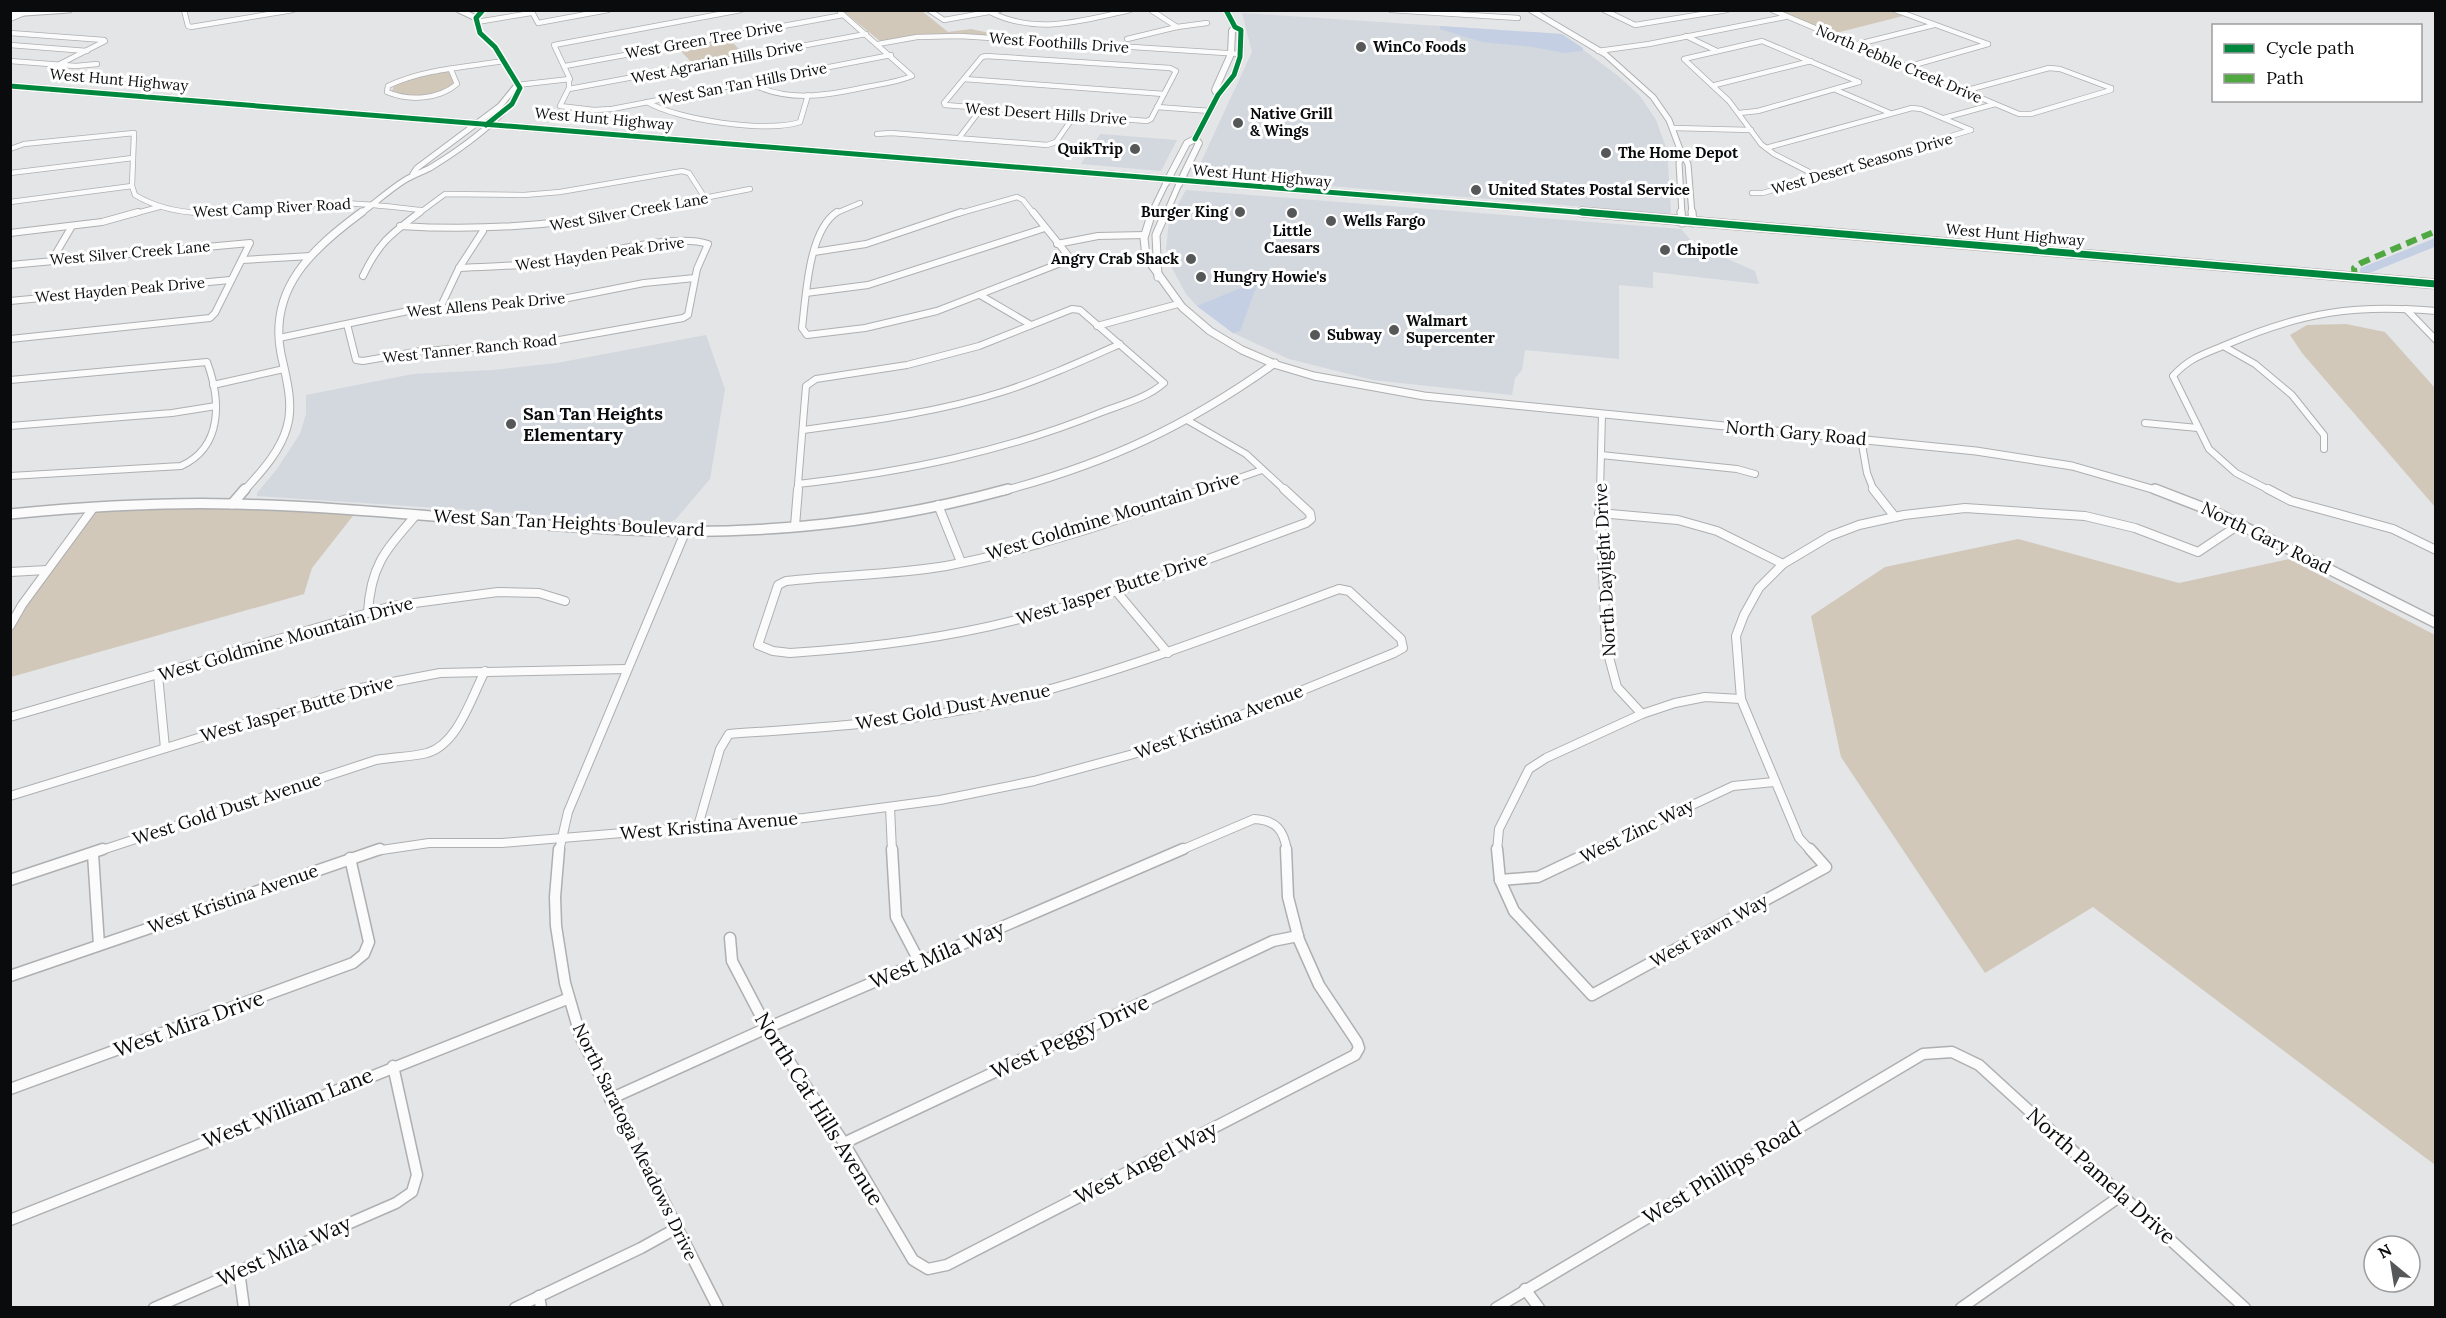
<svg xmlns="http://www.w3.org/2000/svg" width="2446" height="1318" viewBox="0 0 2446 1318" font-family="Lora,serif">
<rect width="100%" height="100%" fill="#e3e5e7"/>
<g fill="#d3d7de">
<path d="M 1242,13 L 1562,34 L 1617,75 L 1640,96 L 1656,120 L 1667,150 L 1671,214 L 1195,175 L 1252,52 Z"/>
<path d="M 1100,134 L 1177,140 L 1161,171 L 1081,164 Z"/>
<path d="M 1186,190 L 1681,229 L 1695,245 L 1755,271 L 1759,284 L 1653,272 L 1653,288 L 1619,285 L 1619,359 L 1525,350 L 1522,370 L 1515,378 L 1512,395 L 1373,380 L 1289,359 L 1233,333 L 1197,306 L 1186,294 L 1172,268 L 1166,249 L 1169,221 Z"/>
<path d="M 706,335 L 725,389 L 710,479 L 675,520 L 669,522 L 591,518 L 257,496 L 257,493 L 277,469 L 300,434 L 306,414 L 306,395 L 413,374 L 493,370 L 557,363 Z"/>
</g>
<g fill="#d2c8ba">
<path d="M 1887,10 L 1903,16 L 1832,34 L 1777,11 Z"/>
<path d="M 843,11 L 922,11 L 948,32 L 971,29 L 994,34 L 988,36 L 933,34 L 880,41 Z"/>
<path d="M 728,38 L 745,55 L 694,65 L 677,47 Z"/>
<path d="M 450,71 L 455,84 C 436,96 413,99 392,91 L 395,84 L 409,79 Z"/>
<path d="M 2346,324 L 2385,332 L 2435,388 L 2435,507 L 2302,353 L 2290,335 L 2307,325 Z"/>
<path d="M 162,505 L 356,512 L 312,568 L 304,594 L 11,677 L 10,626 L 94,507 Z"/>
<path d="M 2018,539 L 2179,583 L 2289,559 L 2435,635 L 2435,1165 L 2093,907 L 1985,973 L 1841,757 L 1811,616 L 1885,567 Z"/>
</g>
<g fill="#c5cfe4">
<path d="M 1440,26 L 1562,34 L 1583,48 L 1582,51 L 1564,53 L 1533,47 L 1482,42 L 1440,29 Z"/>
<path d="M 1253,283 L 1257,285 L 1240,331 L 1233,333 L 1197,306 Z"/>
</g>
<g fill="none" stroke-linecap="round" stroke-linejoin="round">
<path stroke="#c5cfe4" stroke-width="8" d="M 2364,271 L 2436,242"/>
<g stroke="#aeafb1" stroke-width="6">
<g id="minor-far3">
<path d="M 184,10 L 188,26 L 191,27 L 293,10"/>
<path d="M 531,10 L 538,23 L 608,10"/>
<path d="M 741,10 L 554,45 L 569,77 L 569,88 L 560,106 L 594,110 L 612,109 L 891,55"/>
<path d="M 929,10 L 944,20 L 1000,10"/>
<path d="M 1151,10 L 1177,27"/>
<path d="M 1391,10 L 1518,18"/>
<path d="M 1604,10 L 1635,25 L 1727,10"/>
<path d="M 1772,10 L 2019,114 L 2031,114 L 2111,90 L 2111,88"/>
<path d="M 1895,10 L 1988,44"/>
<path d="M 990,12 C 1036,35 1082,21 1130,10"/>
<path d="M 10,19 L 22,14"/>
<path d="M 477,22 L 531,13"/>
<path d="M 10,33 L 104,40"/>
<path d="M 1686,36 L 1717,51"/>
<path d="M 1127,39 L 1177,27 L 1207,23"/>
<path d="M 878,44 L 917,37 L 960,36 L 1241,54"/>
<path d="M 10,45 L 87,51"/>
<path d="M 1854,45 L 1934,25"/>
<path d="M 1598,51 L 1649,44 L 1785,17"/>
<path d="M 986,56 L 1170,68 L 1176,71 L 1151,119 L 1147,121 L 945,105 L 944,103 L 982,57 Z"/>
<path d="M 10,61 L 76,66 L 97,64"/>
<path d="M 60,64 L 105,41"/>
<path d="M 565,66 L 843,15"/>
<path d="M 1907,67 L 1988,44"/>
<path d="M 451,70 L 457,84 C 438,100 409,101 387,92 L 388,86 C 423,69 466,67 504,61"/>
<path d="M 964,79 L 1164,94"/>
<path d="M 748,82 C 786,103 825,96 866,87 C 882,84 898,82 912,76 L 840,12"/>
<path d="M 517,85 L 570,79"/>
<path d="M 1715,85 L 1811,61"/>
<path d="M 569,89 L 866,34"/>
<path d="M 1836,90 L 1890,113"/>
<path d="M 1964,91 L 2049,68 L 2060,69 L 2111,88"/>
<path d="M 647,102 C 677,120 767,133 800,122 L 808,95"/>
<path d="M 1157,107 L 1210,111"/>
<path d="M 1739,113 L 1758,111 L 1859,82"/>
<path d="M 1944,118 L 1995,104"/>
<path d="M 1674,128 L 1751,130"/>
<path d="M 877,134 L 891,133 L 1047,145 L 1056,142 L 1074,116"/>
<path d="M 959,138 L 981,109"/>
<path d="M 1766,148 L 1912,108 L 1921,109 L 1971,130"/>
<path d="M 10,149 L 24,144 L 134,133 L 132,186 L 135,195 C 193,230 266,204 329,203 C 360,202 391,207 421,210"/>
<path d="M 10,173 L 133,158"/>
<path d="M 1819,177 L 1774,154 L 1761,144 L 1729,101 L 1684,59 L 1762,41 L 1859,82"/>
<path d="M 1752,193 L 1763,193 L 1971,130"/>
<path d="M 10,202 L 132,186"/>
<path d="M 133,214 L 159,207"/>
<path d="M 418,214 L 445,194 L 524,195 L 560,192 L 682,171 L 689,173 L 705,198"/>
<path d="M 622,214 L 750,189"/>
<path d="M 834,214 L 860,203"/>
<path d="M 957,214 L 1017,197 L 1023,200 L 1034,214"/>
</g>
</g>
<g stroke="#aeafb1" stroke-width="8">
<g id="minor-far2">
<path d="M 196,212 L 214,212"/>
<path d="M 837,212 C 808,231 806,297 802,328 L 807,335 L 865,328 L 937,311 L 1071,259 L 1033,212"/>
<path d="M 400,226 C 478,231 553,226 630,212"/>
<path d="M 10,233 L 102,222 L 138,212"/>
<path d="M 1057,244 L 1098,236 L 1145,235"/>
<path d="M 814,252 L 866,244 L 961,212"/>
<path d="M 52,260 L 72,226"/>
<path d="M 242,260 L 311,256"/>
<path d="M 10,265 L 250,243 L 215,313 L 210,318 L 10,339"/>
<path d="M 363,276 C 379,242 391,234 420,212"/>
<path d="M 806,293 L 868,285 L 1045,228"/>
<path d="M 980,295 L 1031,325"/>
<path d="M 10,301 L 230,280"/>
<path d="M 440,308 L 459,268 L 483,231"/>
<path d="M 1072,309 L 1080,310 L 1164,383 C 1147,398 1123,404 1102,412 C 1004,452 903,472 798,484 L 806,386 L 816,379 L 907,365 L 979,346 Z"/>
<path d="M 2406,309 L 2436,340"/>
<path d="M 347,324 L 356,360 L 363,361 L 421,351 L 537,344 L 683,318 L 688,315 L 697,269 L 708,244 C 673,232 595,256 557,262 C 525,266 491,266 459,268"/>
<path d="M 1097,326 L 1178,304"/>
<path d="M 279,338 L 413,310 L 553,301 L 644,283 L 695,278"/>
<path d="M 2225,347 L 2255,364 L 2292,395 L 2324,435 L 2324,449"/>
<path d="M 10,380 L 207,362 C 221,400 223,447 181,466 L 10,476"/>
<path d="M 213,385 L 284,369"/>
<path d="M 1187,420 L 1246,454 L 1286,491"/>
<path d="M 2145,423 L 2198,428"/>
<path d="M 10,426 L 172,413 L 216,406"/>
<path d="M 803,430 C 871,421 940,412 1005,391 C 1045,378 1082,361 1120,344"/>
<path d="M 1861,439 L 1867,473 L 1874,491"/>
<path d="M 1601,455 L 1737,469 L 1755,474"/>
<path d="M 798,491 L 798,484"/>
<path d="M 1201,491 L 1262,470"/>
<path d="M 1600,491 L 1602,414"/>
<path d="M 2271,491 L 2236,473 L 2209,449 L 2173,376 C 2190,357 2205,354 2228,344 C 2303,312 2355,304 2436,311"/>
</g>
</g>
<g stroke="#aeafb1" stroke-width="10">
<g id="minor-far1">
<path d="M 1206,489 C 1120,519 1035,549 946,566 C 893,575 839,575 786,581 L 778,585 L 758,645 L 773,651 L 790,653 C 866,648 942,639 1016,620 C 1115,596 1210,558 1306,523 L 1311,519 L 1310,513 L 1284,489"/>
<path d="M 1600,489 L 1606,646 L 1617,687 L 1642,714"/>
<path d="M 1873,489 L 1895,517"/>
<path d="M 2268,489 L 2291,501 L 2393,529 L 2436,550"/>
<path d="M 938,505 L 961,562"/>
<path d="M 1599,513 L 1678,520 L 1717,531 L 1783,564"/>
<path d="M 795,526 L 798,489"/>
<path d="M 10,572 L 47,570"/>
<path d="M 1116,591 L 1168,653"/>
<path d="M 368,612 C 371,564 386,550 416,515"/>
<path d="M 10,626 L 22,605 L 94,507"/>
<path d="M 158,675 L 165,748"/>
<path d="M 1741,699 L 1799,838 L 1811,851"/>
<path d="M 1741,699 L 1736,636 L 1744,615 L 1759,588 L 1783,564 L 1830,536 L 1859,525 L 1904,515 L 1965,508 L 2085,516 L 2135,528 L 2198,552 L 2240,524"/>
<path d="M 10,717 L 392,606 L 498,592 L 539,593 L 565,601"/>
<path d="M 10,796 L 361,688 L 440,673 L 627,669"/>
<path d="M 890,807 L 892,851"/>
<path d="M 99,851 L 376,760 C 393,757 411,757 427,753 C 458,744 471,698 485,671"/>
<path d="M 375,851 L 429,843 L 502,843 L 804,818 L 940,800 L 1034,781 L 1170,744 L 1394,653 L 1403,648 L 1401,639 L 1349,591 L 1339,589 C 1234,628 1130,669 1021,697 C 926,722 827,727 729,734 L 720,749 L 698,826"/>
<path d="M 559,851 L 568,812 L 686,530"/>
<path d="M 1179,851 L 1254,819 C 1276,820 1284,830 1287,851"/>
<path d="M 1497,851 L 1499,829 L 1529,769 L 1546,758 L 1642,714 L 1675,703 L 1705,697 L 1741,699"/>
<path d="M 1594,851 L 1733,786 L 1774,782"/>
</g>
</g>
<g stroke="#aeafb1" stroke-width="13">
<g id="minor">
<path d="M 559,849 L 555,897 L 556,926 L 565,983 L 581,1038 L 718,1308"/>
<path d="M 892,849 L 896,917 L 920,963"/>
<path d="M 1497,849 L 1500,880 L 1514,911 L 1592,995 L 1826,867 L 1810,849"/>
<path d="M 93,854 L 99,945"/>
<path d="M 10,880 L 103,849"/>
<path d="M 1500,880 L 1538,877 L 1597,849"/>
<path d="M 730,938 L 732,961 L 767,1028"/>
<path d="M 10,976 L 380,849"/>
<path d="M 767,1028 L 844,1143 L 913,1260 L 928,1269 L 947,1265 L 1355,1055 L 1359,1048 L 1357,1042 L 1319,985 L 1299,940 L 1288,897 L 1286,849"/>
<path d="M 767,1028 L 1183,849"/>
<path d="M 10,1089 L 353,963 L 364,954 L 369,942 L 350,858"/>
<path d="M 610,1099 L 767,1028"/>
<path d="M 844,1143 L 1273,941 L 1298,936"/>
<path d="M 10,1220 L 567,999"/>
<path d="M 239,1271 L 244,1308"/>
<path d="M 1525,1289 L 1539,1308"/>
<path d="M 539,1296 L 541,1308"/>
<path d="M 154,1308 L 396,1203 L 412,1192 L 417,1175 L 393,1066"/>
<path d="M 515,1308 L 641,1248 L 677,1228"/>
<path d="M 1496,1308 L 1923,1054 L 1952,1052 L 1979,1065 L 2245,1308"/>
<path d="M 1961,1308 L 2122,1195"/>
</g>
</g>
<g stroke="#aeafb1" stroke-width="7">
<g id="tertiary-far2">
<path d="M 459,10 L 476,18"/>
<path d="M 1531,10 L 1605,54 L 1653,97 L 1669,120 L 1681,152 L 1688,164 L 1692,214"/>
<path d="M 10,14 L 69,10"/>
<path d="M 413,174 L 417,168 L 500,106 L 517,85"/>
<path d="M 360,214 C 375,203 389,190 405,180 C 413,175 422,172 430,168 C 458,151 506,118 520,88 L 495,47 L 480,33 L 476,18 L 483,10"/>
<path d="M 1151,214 L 1166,183"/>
<path d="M 1166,214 L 1179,184"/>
<path d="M 1682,214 L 1679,163 L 1682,157"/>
</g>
</g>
<g stroke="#aeafb1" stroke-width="9">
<g id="tertiary-far1">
<path d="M 1152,212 L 1144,238 L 1146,257 L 1182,307 L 1210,331 L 1242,350 L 1277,365 L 1314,376 L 1424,396 L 1976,451 L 2072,466 L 2159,491"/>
<path d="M 1681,212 L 1682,223"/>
<path d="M 1692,212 L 1693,223"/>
<path d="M 1158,277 L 1156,235 L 1166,212"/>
<path d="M 244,491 C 261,472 280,452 287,427 C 294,404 286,377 281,354 C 268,288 313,248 362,212"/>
<path d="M 1003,491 C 1108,463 1187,426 1275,363"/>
</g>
</g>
<g stroke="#aeafb1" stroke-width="12">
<g id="tertiary">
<path d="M 2155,489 L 2217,513 L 2436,623"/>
<path d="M 232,504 L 245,489"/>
<path d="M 10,514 C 84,507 158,502 232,504 C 374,507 516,527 659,531 C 777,534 895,520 1008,489"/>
</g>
</g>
<g stroke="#aeafb1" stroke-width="8">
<g id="secondary">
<path d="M 1218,95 L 1215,90 L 1231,54 L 1232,31 L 1235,27"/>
<path d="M 1166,183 L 1187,143 L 1195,139 L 1218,95 L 1234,75 L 1240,57 L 1241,30 L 1235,27 L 1226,10"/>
<path d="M 1179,184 L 1199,143 L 1195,139"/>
</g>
</g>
<g stroke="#afaaa4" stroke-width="8">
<path id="primary-far1" d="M 10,86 L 1600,214"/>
</g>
<g stroke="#afaaa4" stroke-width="11">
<path id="primary" d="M 1582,212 L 2436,284"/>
</g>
<use href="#minor-far3" stroke="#fbfbfb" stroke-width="4.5"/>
<use href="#minor-far2" stroke="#fbfbfb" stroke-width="6"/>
<use href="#minor-far1" stroke="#fbfbfb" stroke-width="8"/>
<use href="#minor" stroke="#fbfbfb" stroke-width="10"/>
<use href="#tertiary-far2" stroke="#fbfbfb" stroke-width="5"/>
<use href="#tertiary-far1" stroke="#fbfbfb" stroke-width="7"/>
<use href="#tertiary" stroke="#fbfbfb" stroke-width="9"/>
<use href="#secondary" stroke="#fbfbfb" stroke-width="6"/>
<use href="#primary-far1" stroke="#efece9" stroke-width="7"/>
<use href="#primary" stroke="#efece9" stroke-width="9"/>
<path stroke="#50a841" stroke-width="6" stroke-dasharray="11 6" stroke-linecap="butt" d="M 2355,278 L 2354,268 L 2361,263 L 2436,231"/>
<g stroke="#fff" stroke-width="8">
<g id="cycleway-far1">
<path d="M 483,10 L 476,18 L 480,33 L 495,47 L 520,88 L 512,104 L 486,125"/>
<path d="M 10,86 L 1600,214"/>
<path d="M 1195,139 L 1218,95 L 1234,75 L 1240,57 L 1241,30 L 1235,27 L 1226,10"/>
</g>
</g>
<g stroke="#fff" stroke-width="10">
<path id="cycleway" d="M 1582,212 L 2436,284"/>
</g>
<use href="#cycleway-far1" stroke="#00873e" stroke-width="5"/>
<use href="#cycleway" stroke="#00873e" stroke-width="7"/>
</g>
<g fill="#565759" stroke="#fff" stroke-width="2">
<circle cx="1361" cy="47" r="6"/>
<circle cx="1238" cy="123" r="6"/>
<circle cx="1135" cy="149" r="6"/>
<circle cx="1606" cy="153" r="6"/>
<circle cx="1476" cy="190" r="6"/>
<circle cx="1240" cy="212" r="6"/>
<circle cx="1292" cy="213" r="6"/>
<circle cx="1331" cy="221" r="6"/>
<circle cx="1665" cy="250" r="6"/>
<circle cx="1191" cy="259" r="6"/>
<circle cx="1201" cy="277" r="6"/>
<circle cx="1394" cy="330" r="6"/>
<circle cx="1315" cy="335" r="6"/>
<circle cx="511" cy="424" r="6"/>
</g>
<g text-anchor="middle" stroke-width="6" stroke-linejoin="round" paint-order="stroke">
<g font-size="15" fill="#0a0b0d" stroke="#fff">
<text transform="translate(704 40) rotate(-10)" y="5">West Green Tree Drive</text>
<text transform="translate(1059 43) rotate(4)" y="5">West Foothills Drive</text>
<text transform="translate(717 62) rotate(-11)" y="5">West Agrarian Hills Drive</text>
<text transform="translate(1899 64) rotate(23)" y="5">North Pebble Creek Drive</text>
<text transform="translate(119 80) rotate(5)" y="5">West Hunt Highway</text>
<text transform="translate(743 84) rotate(-11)" y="5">West San Tan Hills Drive</text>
<text transform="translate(1046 114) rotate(4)" y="5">West Desert Hills Drive</text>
<text transform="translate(604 119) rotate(5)" y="5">West Hunt Highway</text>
<text transform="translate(1862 164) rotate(-16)" y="5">West Desert Seasons Drive</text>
<text transform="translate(1262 176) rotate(5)" y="5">West Hunt Highway</text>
<text transform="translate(272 208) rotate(-3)" y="5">West Camp River Road</text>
<text transform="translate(629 212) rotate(-10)" y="5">West Silver Creek Lane</text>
<text transform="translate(2015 235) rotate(5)" y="5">West Hunt Highway</text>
<text transform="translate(130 253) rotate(-5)" y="5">West Silver Creek Lane</text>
<text transform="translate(600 254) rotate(-8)" y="5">West Hayden Peak Drive</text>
<text transform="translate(120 290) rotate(-5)" y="5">West Hayden Peak Drive</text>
<text transform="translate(486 305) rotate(-5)" y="5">West Allens Peak Drive</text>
<text transform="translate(470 349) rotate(-6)" y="5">West Tanner Ranch Road</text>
</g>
<g font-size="15" font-weight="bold" fill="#0a0b0d" stroke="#fff" text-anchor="start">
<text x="1373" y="52">WinCo Foods</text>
<text x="1250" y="119">Native Grill<tspan x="1250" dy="17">&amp; Wings</tspan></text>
<text x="1123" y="154" text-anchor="end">QuikTrip</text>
<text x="1618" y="158">The Home Depot</text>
<text x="1488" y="195">United States Postal Service</text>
<text x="1228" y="217" text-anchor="end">Burger King</text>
<text x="1343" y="226">Wells Fargo</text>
<text x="1292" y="236" text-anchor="middle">Little<tspan x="1292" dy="17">Caesars</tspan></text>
<text x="1677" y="255">Chipotle</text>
<text x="1179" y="264" text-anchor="end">Angry Crab Shack</text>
<text x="1213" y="282">Hungry Howie's</text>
<text x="1406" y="326">Walmart<tspan x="1406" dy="17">Supercenter</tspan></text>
<text x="1327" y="340">Subway</text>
</g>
<g font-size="18" font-weight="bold" fill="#0a0b0d" stroke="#fff" text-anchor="start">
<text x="523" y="420">San Tan Heights<tspan x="523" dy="21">Elementary</tspan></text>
</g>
<g font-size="18" fill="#0a0b0d" stroke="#fff">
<text transform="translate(1796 433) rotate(5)" y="6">North Gary Road</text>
<text transform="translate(1113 516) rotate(-17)" y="6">West Goldmine Mountain Drive</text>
<text transform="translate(569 523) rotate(3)" y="6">West San Tan Heights Boulevard</text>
<text transform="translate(2266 538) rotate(26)" y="6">North Gary Road</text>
<text transform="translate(1605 570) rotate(-93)" y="6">North Daylight Drive</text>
<text transform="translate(1112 589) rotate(-18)" y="6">West Jasper Butte Drive</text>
<text transform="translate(286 639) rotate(-16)" y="6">West Goldmine Mountain Drive</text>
<text transform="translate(953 707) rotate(-10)" y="6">West Gold Dust Avenue</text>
<text transform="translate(297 709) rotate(-16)" y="6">West Jasper Butte Drive</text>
<text transform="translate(1219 722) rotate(-21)" y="6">West Kristina Avenue</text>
<text transform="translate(227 809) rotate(-18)" y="6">West Gold Dust Avenue</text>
<text transform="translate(709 826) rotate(-5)" y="6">West Kristina Avenue</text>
<text transform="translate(1637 831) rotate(-26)" y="6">West Zinc Way</text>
<text transform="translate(233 899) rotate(-19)" y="6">West Kristina Avenue</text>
<text transform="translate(1709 931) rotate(-29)" y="6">West Fawn Way</text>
<text transform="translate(635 1142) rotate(64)" y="6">North Saratoga Meadows Drive</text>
</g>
<g font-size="21" fill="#0a0b0d" stroke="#fff">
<text transform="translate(937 955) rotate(-23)" y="7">West Mila Way</text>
<text transform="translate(189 1024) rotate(-20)" y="7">West Mira Drive</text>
<text transform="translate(1070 1037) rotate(-25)" y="7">West Peggy Drive</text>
<text transform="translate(288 1108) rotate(-22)" y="7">West William Lane</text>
<text transform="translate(819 1109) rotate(58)" y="7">North Cat Hills Avenue</text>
<text transform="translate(1146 1163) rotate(-27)" y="7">West Angel Way</text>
<text transform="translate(1722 1173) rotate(-31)" y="7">West Phillips Road</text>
<text transform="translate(2101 1176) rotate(42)" y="7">North Pamela Drive</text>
<text transform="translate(284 1251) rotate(-24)" y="7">West Mila Way</text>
</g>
</g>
<rect width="2446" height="1318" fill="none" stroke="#0a0b0d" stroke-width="24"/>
<rect x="2212" y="24" width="210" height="78" fill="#ffffff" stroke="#9d9d9e" stroke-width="1.5"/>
<rect x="2224" y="44" width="30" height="9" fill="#00873e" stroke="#9d9d9e" stroke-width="1.5"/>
<text x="2266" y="54" font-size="18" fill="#0a0b0d">Cycle path</text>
<rect x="2224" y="74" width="30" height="9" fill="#50a841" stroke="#9d9d9e" stroke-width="1.5"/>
<text x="2266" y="84" font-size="18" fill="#0a0b0d">Path</text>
<g transform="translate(2392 1264) rotate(330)"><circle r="28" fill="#ffffff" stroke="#9d9d9e" stroke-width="1.5"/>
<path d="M0-4.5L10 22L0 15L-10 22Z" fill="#565759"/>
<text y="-9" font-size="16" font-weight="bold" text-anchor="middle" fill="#0a0b0d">N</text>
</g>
</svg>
